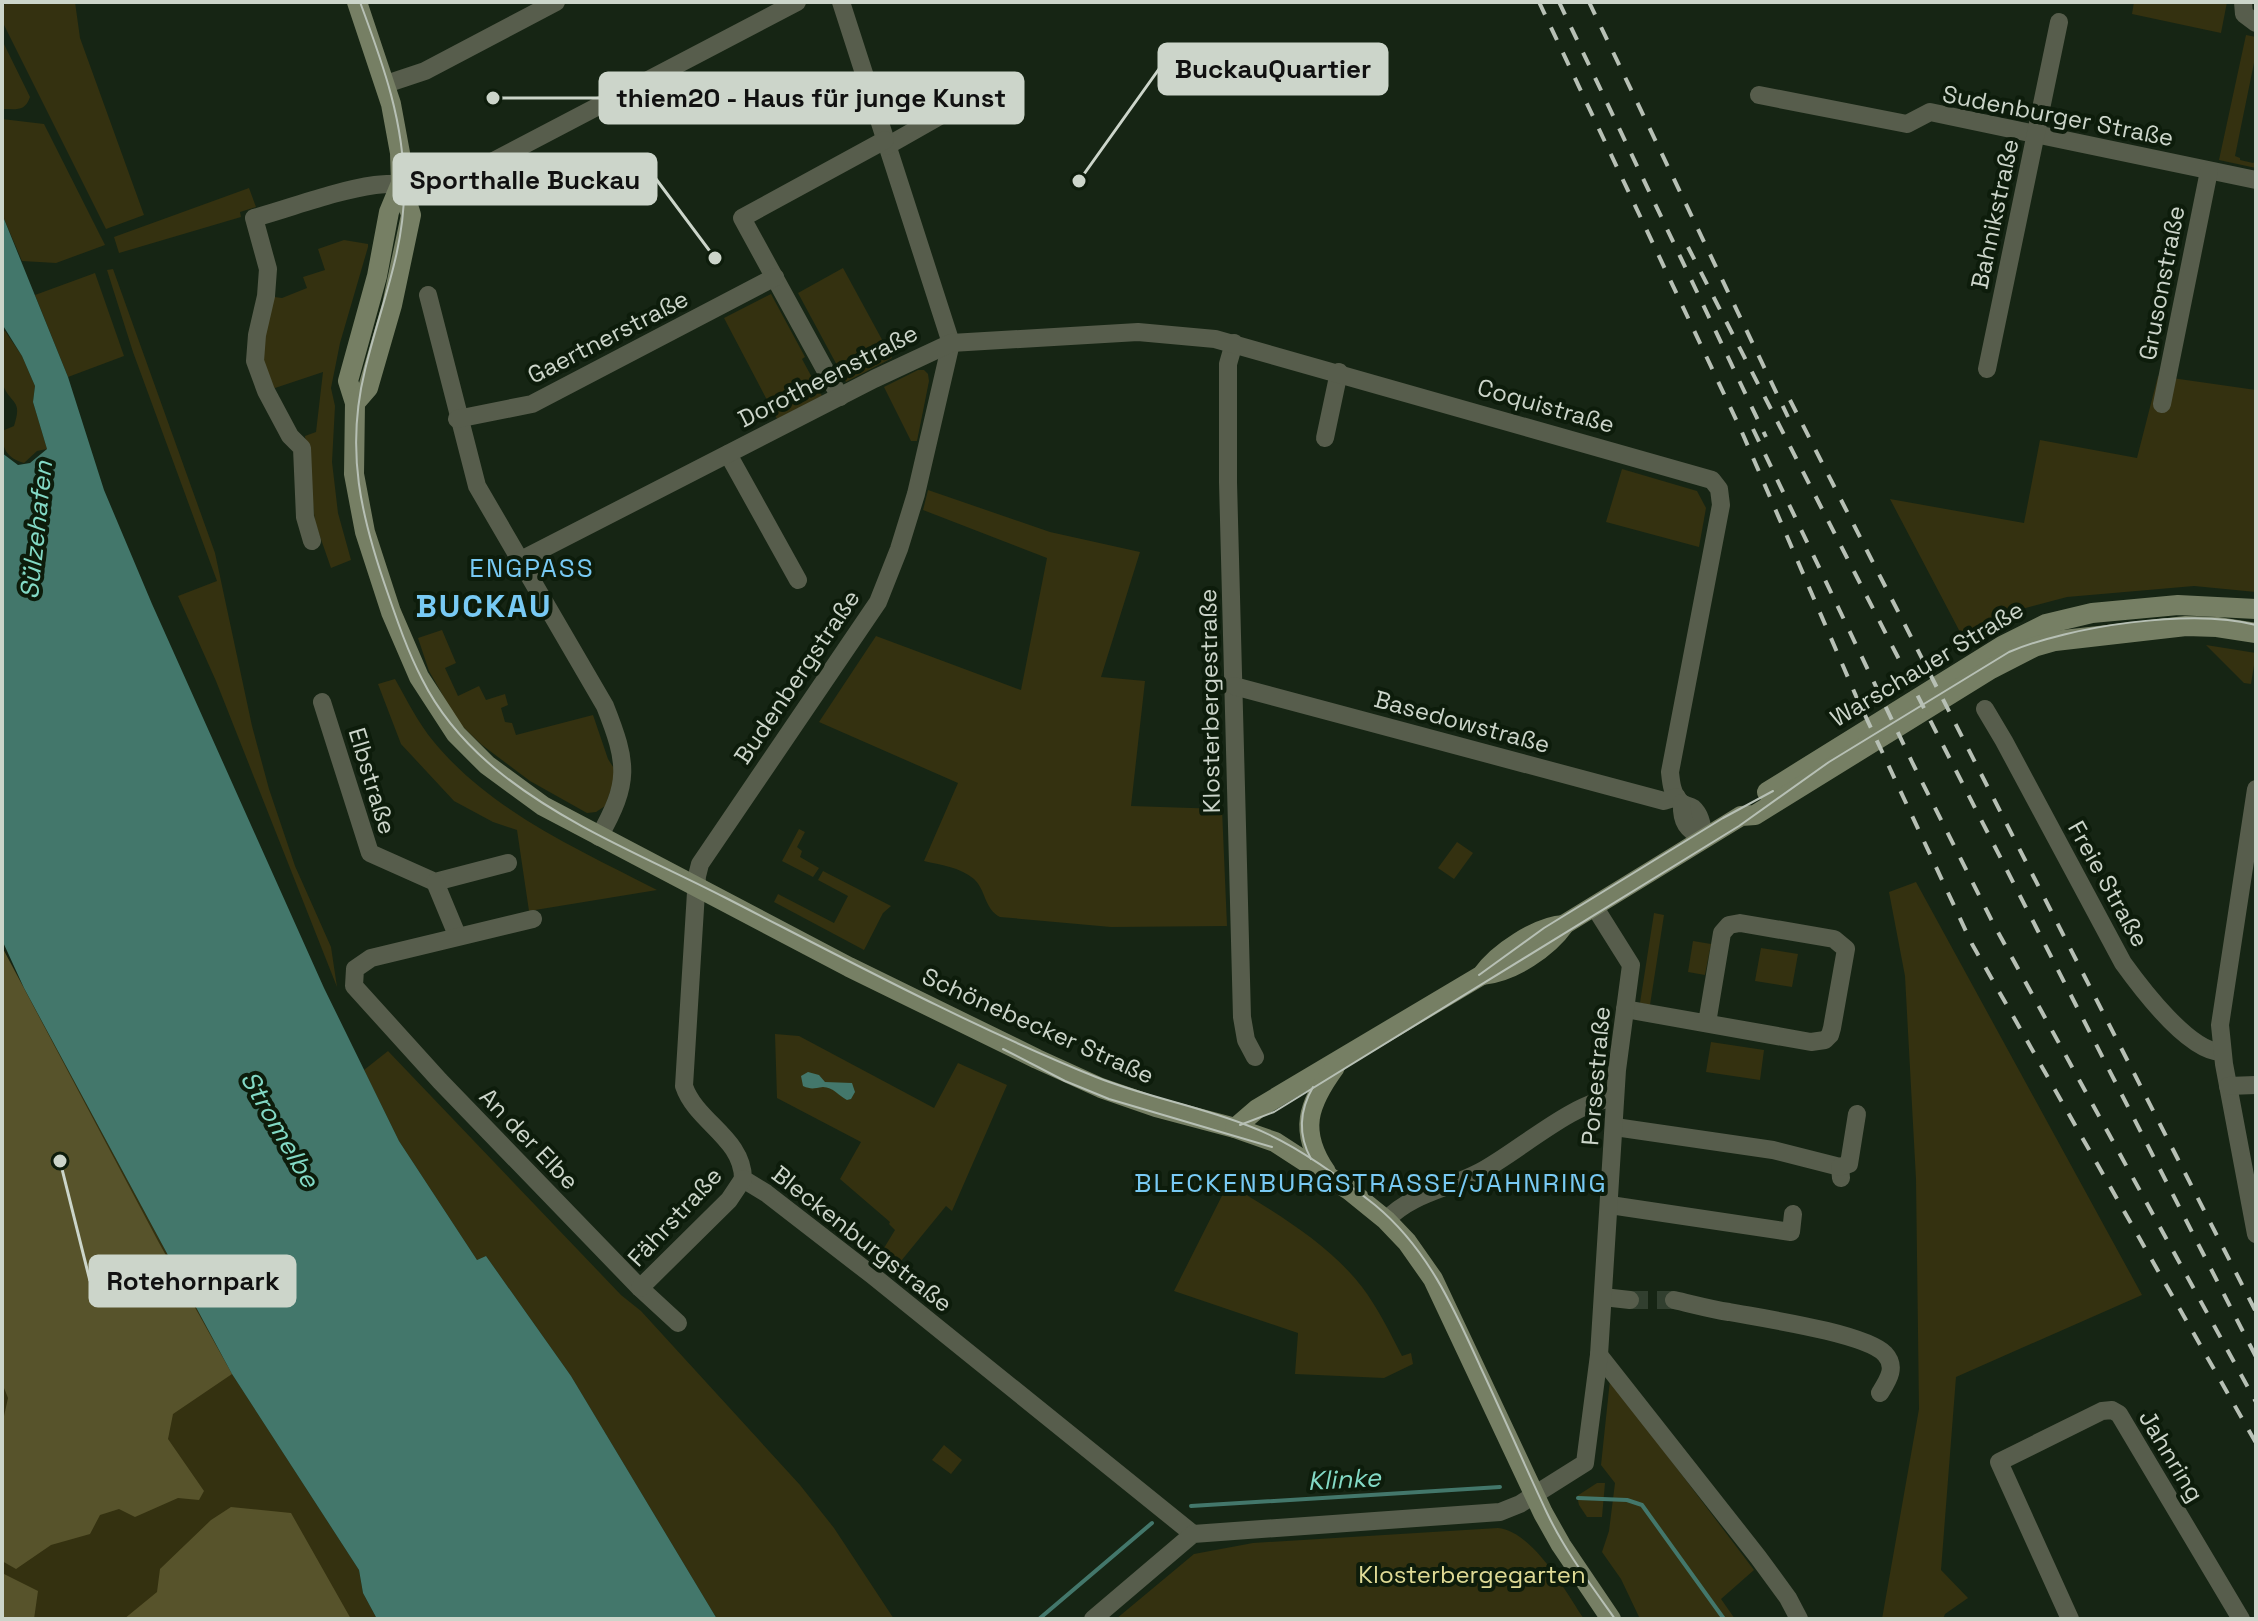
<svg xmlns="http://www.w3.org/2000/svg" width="2258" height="1621" viewBox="0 0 2258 1621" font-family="'Space Grotesk',sans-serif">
<rect width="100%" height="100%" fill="#162514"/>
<g fill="#343110">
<path d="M 9,2 L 75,2 L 80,38 L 144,215 L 106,229 L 2,21 L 2,6 Z"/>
<path d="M 2134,2 L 2227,2 L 2221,33 L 2132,14 Z"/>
<path d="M 2246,35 L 2256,37 L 2256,53 L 2235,156 L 2240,158 L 2240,160 L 2253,163 L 2256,161 L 2256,168 L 2219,160 Z"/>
<path d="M 2,40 L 30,97 C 25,112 16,109 2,109 Z"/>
<path d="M 2,119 L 44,124 L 105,245 L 56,263 L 22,261 L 2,214 Z"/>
<path d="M 249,188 L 256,207 L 240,212 L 241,217 L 119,253 L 114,237 Z"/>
<path d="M 344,240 L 368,244 L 368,247 L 340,343 L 331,388 L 335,406 L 332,462 L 338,513 L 351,560 L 331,568 L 315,522 L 305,436 L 316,432 L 323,372 L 266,391 L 257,335 L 267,296 L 282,298 L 307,288 L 303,277 L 325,270 L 318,249 Z"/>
<path d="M 843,268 L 892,358 L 846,382 L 798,293 Z"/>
<path d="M 113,269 L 215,553 L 252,726 L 269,789 L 295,866 L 331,947 L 337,987 L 216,681 L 178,596 L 217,581 L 133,352 L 107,270 Z"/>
<path d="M 95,273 L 124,356 L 68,377 L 35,295 Z"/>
<path d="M 771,294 L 805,357 L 802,359 L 822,396 L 777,419 L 724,318 Z"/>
<path d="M 5,331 L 22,356 L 35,386 L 33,402 L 47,449 L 37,451 L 24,463 C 7,458 2,449 2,431 L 14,426 C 23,399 11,405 3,385 C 0,374 2,344 2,332 Z"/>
<path d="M 918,370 L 924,370 L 928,374 L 929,381 L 917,441 L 911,441 L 884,387 Z"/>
<path d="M 2158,376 L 2256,390 L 2256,592 L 2194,586 L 2067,597 L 2018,610 L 1972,637 L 1965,637 L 1960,632 L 1890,499 L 2024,523 L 2040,440 L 2137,458 Z"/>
<path d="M 1622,469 L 1697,491 L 1706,508 L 1699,547 L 1606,522 Z"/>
<path d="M 928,490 L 1050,532 L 1140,552 L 1101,677 L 1145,681 L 1131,806 L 1222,809 L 1227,926 L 1111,927 L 1000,917 C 984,909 986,890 974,879 C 960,867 940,865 924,861 L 958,783 L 819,722 L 876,636 L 1021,690 L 1047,558 L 923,510 Z"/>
<path d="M 442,630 L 456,663 L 445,668 L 458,696 L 479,686 L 486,700 L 505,694 L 508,705 L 501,708 L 505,722 L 512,723 L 516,735 L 593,715 L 608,759 L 617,773 L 605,806 L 596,812 L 587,813 L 530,781 L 482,745 L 458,722 L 429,671 L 418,638 Z"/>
<path d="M 2206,645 L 2256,653 L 2251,684 L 2244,683 Z"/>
<path d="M 395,679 C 407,700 418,723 434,742 C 492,812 578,849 657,890 L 529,911 L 517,830 L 493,822 L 454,801 L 401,744 L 378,684 Z"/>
<path d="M 799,829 L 805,832 L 797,847 L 802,851 L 800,857 L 819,868 L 813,877 L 782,861 Z"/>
<path d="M 1457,842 L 1473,853 L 1454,879 L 1438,868 Z"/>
<path d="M 823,871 L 891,906 L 883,913 L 864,950 L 774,902 L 778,894 L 834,923 L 848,896 L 818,880 Z"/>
<path d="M 1916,882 L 2142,1295 L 1956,1377 L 1941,1570 L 1968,1598 L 1945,1614 L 1943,1619 L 1882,1619 L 1919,1409 L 1916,1179 L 1905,976 L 1889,892 Z"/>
<path d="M 1654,913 L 1664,915 L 1650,1005 L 1640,1003 Z"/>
<path d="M 1693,941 L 1711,944 L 1705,975 L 1688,972 Z"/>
<path d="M 2,947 L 232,1374 L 359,1570 L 363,1593 L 377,1619 L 2,1619 Z"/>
<path d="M 1761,948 L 1798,954 L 1792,987 L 1755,981 Z"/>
<path d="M 775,1034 L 799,1036 L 934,1108 L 958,1063 L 1007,1085 L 952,1211 L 946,1206 L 901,1261 L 884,1248 L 895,1230 L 889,1224 L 890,1222 L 840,1179 L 861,1142 L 777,1098 Z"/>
<path d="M 1711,1042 L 1764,1050 L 1760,1080 L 1706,1072 Z"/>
<path d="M 388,1051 L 621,1295 L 641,1311 L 800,1485 L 834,1528 L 894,1619 L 717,1619 L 571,1376 L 486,1256 L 477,1260 L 399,1141 L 364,1070 Z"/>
<path d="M 1235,1170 L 1254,1181 L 1245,1194 C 1286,1219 1332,1248 1362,1287 C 1378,1308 1390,1333 1402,1356 L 1411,1353 L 1413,1364 L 1384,1378 L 1295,1374 L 1298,1333 L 1174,1291 Z"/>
<path d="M 1610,1380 L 1754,1570 L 1721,1599 L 1735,1619 L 1640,1619 L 1621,1579 L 1602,1552 L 1609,1531 L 1615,1483 L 1601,1465 Z"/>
<path d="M 944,1445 L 962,1460 L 951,1474 L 932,1460 Z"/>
<path d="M 1597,1483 L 1605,1483 L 1602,1517 L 1587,1517 L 1579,1505 L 1577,1496 Z"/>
<path d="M 1498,1528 C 1534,1532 1565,1591 1584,1619 L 1116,1619 L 1194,1554 L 1253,1543 Z"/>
</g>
<g fill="#57532b">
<path d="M 2,947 L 158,1241 L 232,1374 L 173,1414 L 168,1439 L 204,1491 L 199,1500 L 178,1498 L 135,1517 L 119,1509 L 100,1515 L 90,1534 L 51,1545 L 16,1569 L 2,1561 L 2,1425 L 8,1398 L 2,1383 Z"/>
<path d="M 231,1507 L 291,1513 L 351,1619 L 124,1619 L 157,1592 L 160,1569 L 211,1520 Z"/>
<path d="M 2,1573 L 38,1591 L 34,1619 L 2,1619 Z"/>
</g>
<g fill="#43776b">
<path d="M 2,214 L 68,377 L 104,490 L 152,604 L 324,988 L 399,1141 L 477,1260 L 486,1256 L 571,1376 L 717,1619 L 377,1619 L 363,1593 L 359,1570 L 232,1374 L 24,988 L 2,940 L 2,453 L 18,465 L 30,463 L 47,449 L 33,402 L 35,386 L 22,356 L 2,324 Z"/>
<path d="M 808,1072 L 819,1075 L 825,1082 L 852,1083 L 855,1092 L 851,1099 L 847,1100 C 839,1096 833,1087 823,1087 C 814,1088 812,1090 803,1086 L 801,1076 Z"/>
</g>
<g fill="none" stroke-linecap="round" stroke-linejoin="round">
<g stroke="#43776b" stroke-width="4">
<path d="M 1578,1498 L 1627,1500 L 1642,1505 L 1724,1619"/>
<path d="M 1191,1506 L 1500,1487"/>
<path d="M 1039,1619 L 1152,1523"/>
</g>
<path stroke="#313f2f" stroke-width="18" stroke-dasharray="18 9" stroke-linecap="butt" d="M 1630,1300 L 1674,1300"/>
<g stroke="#575d4c" stroke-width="18">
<path d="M 841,2 L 951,343"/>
<path d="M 2243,2 L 2244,14 L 2256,23"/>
<path d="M 386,84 L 425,71 L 556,2"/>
<path d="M 1759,95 L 1907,124 L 1930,112 L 2256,180"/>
<path d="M 887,146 L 998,83"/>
<path d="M 428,295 L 477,486 L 605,706 C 628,764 630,782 599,837"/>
<path d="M 951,343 L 916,494 L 899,549 L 878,602 L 700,864 L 697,876 L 684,1086 C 696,1122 743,1138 743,1179 L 766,1193 L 872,1275 L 1193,1534"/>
<path d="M 1234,343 L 1228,364 L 1228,482 L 1242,1017 L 1246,1040 L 1255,1057"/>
<path d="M 1987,369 L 2059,22"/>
<path d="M 840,397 L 742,218 L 885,140"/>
<path d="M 2162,404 L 2209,171"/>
<path d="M 457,419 L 532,404 L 775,277"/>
<path d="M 1325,438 L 1339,372"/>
<path d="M 728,454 L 798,580"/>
<path d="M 312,541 L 305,517 L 302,448 L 290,436 L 266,391 L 255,361 L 257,335 L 266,296 L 268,269 L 254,218 C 294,207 334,191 375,185 C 404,181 434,188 461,178 L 797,2"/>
<path d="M 519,561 L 874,379 L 951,343 L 1138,332 L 1215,339 L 1712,480 L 1719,489 L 1721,505 L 1670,772 C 1671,782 1672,795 1681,803 C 1684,805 1690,806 1693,808 C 1702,816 1703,829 1703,839"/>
<path d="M 1234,686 L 1664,801 L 1677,797"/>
<path d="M 322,702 L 370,853 L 435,882 L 508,863"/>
<path d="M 1985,709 L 2004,741 L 2123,963 C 2141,988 2190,1053 2222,1052"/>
<path d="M 2256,789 L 2220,1025 L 2224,1064 L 2256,1234"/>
<path d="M 1682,803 C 1681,823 1687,829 1703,839"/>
<path d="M 435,882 L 457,935"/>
<path d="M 533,919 L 371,958 L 355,969 L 354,986 L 440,1081 L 640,1288 L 678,1323"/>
<path d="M 1625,1009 L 1811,1042 L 1825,1040 L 1830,1035 L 1832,1028 L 1846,949 L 1834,939 L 1740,923 L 1729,925 L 1722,933 L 1707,1023"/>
<path d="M 2228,1086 L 2256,1085"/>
<path d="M 1615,1127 L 1773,1150 L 1840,1167 L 1841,1178"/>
<path d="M 1840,1167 L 1849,1164 L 1857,1114"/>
<path d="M 1610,1205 L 1791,1232 L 1793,1214"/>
<path d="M 1386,1220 C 1414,1192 1446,1190 1480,1172 C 1518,1152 1575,1100 1615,1098"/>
<path d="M 640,1288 L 729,1200 L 743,1179"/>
<path d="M 1603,1297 L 1630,1300"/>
<path d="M 1674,1300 C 1692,1304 1710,1309 1729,1312 C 1760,1318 1865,1333 1885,1354 C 1897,1367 1888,1380 1880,1393"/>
<path d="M 1599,1355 L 1758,1557 L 1788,1598 L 1799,1619"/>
<path d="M 1093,1619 L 1193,1534 L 1500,1512 L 1520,1504 L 1585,1463 L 1599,1355 L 1617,1070 L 1631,965 L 1594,906"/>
<path d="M 2070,1619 L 1999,1462 L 2102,1411 L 2112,1410 L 2119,1414 L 2241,1619"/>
</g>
<g stroke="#767f64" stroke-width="20">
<path d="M 401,183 L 389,212 L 377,276 L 348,381 L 355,403 L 354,474 L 365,532 L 391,612 L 419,677 L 456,734 L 487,765 L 543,806 L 849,967 L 1037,1059 L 1101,1088 L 1156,1107 L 1235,1128 L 1275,1142 L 1349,1190 L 1386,1220 L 1407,1242 L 1433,1279 L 1543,1513 L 1561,1545 L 1611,1619"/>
<path d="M 355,403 L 368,388 L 392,305 L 411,215 L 401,183 L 400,153 L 391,104 L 357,2"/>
<path d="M 1767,792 L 2002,646 L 2046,624 L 2092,613 L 2178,605 L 2256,609"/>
<path d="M 1482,975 C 1513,972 1548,948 1565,924 L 1741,816 L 1755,815 L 1991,669 L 2034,647 L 2055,641 L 2186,626 L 2217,627 L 2256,633"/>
<path d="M 1235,1128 L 1257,1109 L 1482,975 C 1497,953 1538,926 1564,925"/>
<path d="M 1326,1172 C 1298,1131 1308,1104 1335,1067"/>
</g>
<g stroke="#b7c0b5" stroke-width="2">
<path d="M 360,2 C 383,64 405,124 404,191 C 404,253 379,310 365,370 C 345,451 361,517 388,594 C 398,623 408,652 422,679 C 441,717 470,749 503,775 C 569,827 650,859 724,897 C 847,960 968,1025 1096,1077 C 1146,1097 1199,1106 1249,1126 C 1292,1142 1339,1176 1375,1205 C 1427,1248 1453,1306 1480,1366 C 1503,1415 1524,1464 1547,1513 C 1565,1551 1591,1585 1615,1619"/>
<path d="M 1479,975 L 1544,928 L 1723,818 L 1773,791"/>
<path d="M 1003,1049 L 1065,1081 L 1109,1099 L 1272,1147"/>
<path d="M 1240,1125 L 1274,1112 L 1739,826 L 1829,762 L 2009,652 C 2070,626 2192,608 2256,625"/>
<path d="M 1311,1159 C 1298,1135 1299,1111 1313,1087"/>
</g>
<g stroke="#b7c0b5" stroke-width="4" stroke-dasharray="14 14" stroke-linecap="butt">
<path d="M 1539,2 L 1741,430 L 1856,696 L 1972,944 L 2256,1443"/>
<path d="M 1559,2 L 1766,437"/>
<path d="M 1589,2 L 1788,417"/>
<path d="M 1688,247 L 2256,1357"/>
<path d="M 1790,400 L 2256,1312"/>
<path d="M 1753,429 L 1912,762 L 1993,923 L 2256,1402"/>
</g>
</g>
<g text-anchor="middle" stroke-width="8" stroke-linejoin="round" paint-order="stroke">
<g font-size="24" fill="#ccd5ca" stroke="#0d1c0b">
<text transform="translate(2058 116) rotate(11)" y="8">Sudenburger Straße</text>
<text transform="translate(1995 214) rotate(-78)" y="8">Bahnikstraße</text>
<text transform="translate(2162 283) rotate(-79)" y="8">Grusonstraße</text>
<text transform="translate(608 337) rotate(-27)" y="8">Gaertnerstraße</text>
<text transform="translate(828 376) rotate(-27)" y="8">Dorotheenstraße</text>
<text transform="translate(1546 406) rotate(16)" y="8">Coquistraße</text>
<text transform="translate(1927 664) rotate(-31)" y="8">Warschauer Straße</text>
<text transform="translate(797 677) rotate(-56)" y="8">Budenbergstraße</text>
<text transform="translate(1210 701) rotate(-91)" y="8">Klosterbergestraße</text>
<text transform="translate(1462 722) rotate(15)" y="8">Basedowstraße</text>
<text transform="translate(372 781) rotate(73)" y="8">Elbstraße</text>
<text transform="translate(2108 884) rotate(61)" y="8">Freie Straße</text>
<text transform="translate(1038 1026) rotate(24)" y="8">Schönebecker Straße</text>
<text transform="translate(1596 1076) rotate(-85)" y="8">Porsestraße</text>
<text transform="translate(529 1139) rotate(46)" y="8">An der Elbe</text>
<text transform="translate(675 1217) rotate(-47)" y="8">Fährstraße</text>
<text transform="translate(862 1239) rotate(38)" y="8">Bleckenburgstraße</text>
<text transform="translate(2171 1456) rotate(59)" y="8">Jahnring</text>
</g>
<g font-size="24" fill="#dfda95" stroke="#0d1c0b">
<text x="1472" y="1583">Klosterbergegarten</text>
</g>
<g font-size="26" font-style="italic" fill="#83dac6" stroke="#0d1c0b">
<text transform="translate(36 530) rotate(-84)" y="9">Sülzehafen</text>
<text transform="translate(280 1129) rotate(60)" y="9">Stromelbe</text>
<text transform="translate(1344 1479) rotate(-3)" y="9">Klinke</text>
</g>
<g font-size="26" letter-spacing="2" fill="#78caf4" stroke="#0d1c0b">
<text x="532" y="577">ENGPASS</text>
<text x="1371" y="1192">BLECKENBURGSTRASSE/JAHNRING</text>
</g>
<g font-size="32" font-weight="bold" letter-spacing="2" fill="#78caf4" stroke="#0d1c0b">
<text x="484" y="617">BUCKAU</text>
</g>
</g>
<path fill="none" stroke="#ccd5ca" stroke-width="3" d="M1079 181L1159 69M493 98L600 98M715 258L656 179M60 1161L90 1281"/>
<g fill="#ccd5ca" stroke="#0d1c0b" stroke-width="3">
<circle cx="1079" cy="181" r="8"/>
<circle cx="493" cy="98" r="8"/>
<circle cx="715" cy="258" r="8"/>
<circle cx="60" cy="1161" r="8"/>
</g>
<g fill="#ccd5ca" stroke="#ccd5ca" stroke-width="3">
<rect x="1159" y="44" width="228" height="50" rx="8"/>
<rect x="600" y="73" width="423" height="50" rx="8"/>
<rect x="394" y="154" width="262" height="50" rx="8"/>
<rect x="90" y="1256" width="205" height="50" rx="8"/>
</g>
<g font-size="26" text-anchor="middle" font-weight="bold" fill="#111">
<text x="1273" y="78">BuckauQuartier</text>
<text x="811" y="107">thiem20 - Haus für junge Kunst</text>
<text x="525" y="189">Sporthalle Buckau</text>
<text x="193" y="1290">Rotehornpark</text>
</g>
<rect width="2258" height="1621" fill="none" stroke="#ccd5ca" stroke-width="8"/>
</svg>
